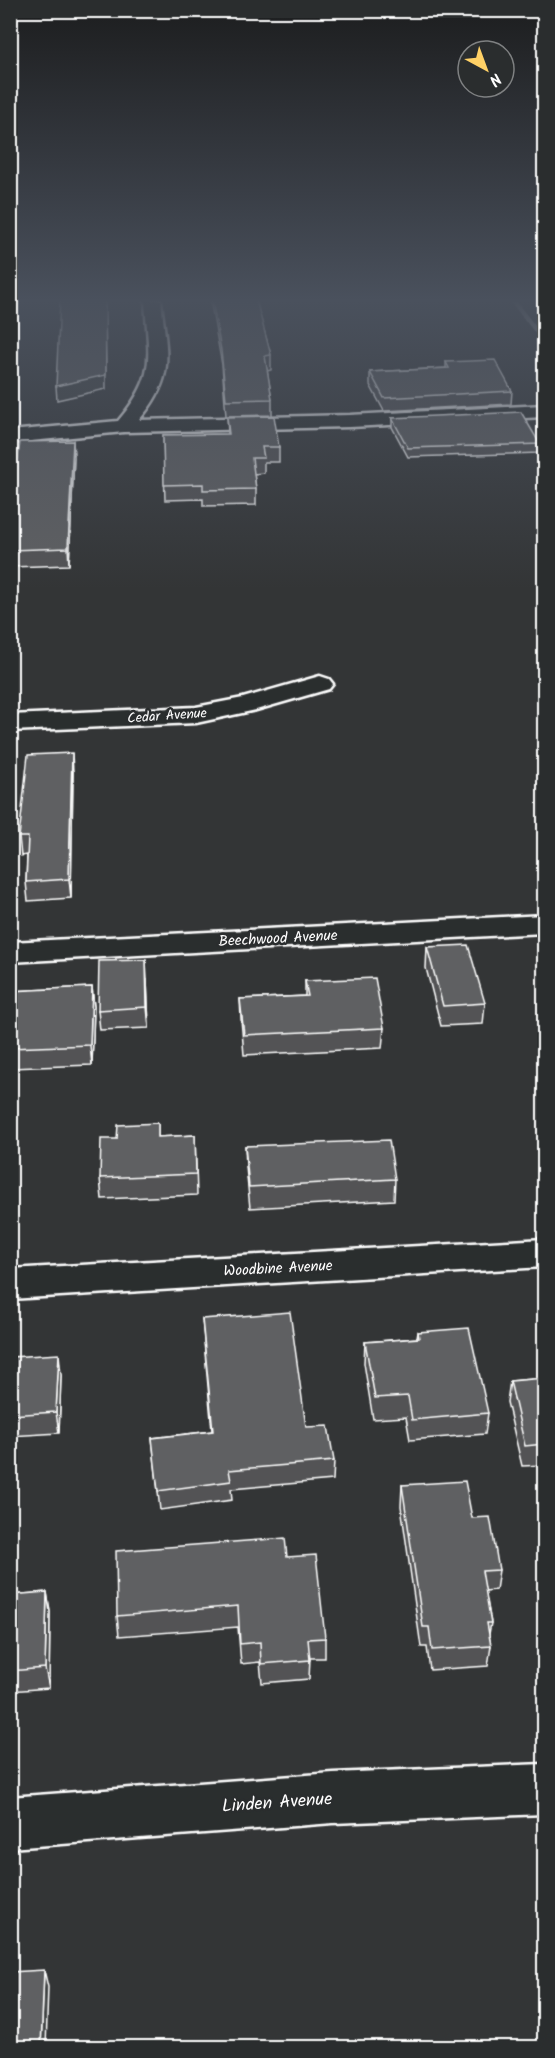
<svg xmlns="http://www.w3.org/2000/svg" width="555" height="2058" viewBox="0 0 555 2058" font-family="Kalam,sans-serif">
<rect width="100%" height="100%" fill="#333536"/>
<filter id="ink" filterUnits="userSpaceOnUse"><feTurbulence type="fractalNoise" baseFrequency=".0167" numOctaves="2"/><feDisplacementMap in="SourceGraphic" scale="12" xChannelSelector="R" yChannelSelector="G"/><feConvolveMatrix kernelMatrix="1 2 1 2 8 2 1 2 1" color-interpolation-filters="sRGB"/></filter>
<g filter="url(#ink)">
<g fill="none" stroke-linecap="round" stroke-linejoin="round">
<path fill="#abacad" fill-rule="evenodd" d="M 509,300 L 515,300 L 544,337 L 544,343 L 542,342 Z"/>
<g stroke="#fff" stroke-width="5">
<g id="minor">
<path d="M 145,300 L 161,300 C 166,354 177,376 139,420 L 350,415 L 544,405 L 544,417 L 350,427 L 124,432 L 10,443 L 10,431 L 118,421 C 158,374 148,358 145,300 Z"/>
<path d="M 320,676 L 329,679 L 333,684 L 329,689 L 256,710 L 196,723 L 10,731 L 10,715 L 196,707 L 243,698 Z"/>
<path d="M 544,915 L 544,933 L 10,962 L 10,942 Z"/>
<path d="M 544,1239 L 544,1267 L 10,1299 L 10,1269 Z"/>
<path d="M 544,1764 L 544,1814 L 333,1823 L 10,1848 L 10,1797 L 333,1773 Z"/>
</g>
</g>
<use href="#minor" fill="#2a2d2e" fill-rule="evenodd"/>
</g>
<g fill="#525354" stroke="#fff" stroke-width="1.5">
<path d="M 210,300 L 256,300 L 271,355 L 271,370 L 267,371 L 272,399 L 272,415 L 226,416 L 222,365 Z"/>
<path d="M 446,362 L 512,391 L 511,404 L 384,411 L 370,385 L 370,372 L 446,368 Z"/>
<path d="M 227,417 L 279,447 L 279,462 L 264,462 L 264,473 L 254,474 L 256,489 L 256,505 L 203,506 L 203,499 L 165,500 L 163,435 L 228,434 Z"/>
<path d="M 392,418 L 540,444 L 539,453 L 408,457 L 392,427 Z"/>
<path d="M 73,441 L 74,457 L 69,565 L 10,567 L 10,517 Z"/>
<path d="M 73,772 L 71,898 L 28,901 L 26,882 L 27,855 L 21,856 L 19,837 Z"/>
<path d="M 427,947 L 485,1003 L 483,1024 L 441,1026 L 426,968 Z"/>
<path d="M 147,980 L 149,1028 L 100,1030 L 98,1010 Z"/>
<path d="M 305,981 L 384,1028 L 382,1048 L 244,1055 L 241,1019 L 240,999 L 305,996 Z"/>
<path d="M 92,987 L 94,1007 L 92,1065 L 10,1068 L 10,991 Z"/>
<path d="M 544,1115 L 544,1146 L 541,1135 Z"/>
<path d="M 158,1123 L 158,1137 L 195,1135 L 197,1195 L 102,1199 L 100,1178 L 117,1139 Z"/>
<path d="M 245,1146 L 395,1179 L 394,1200 L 250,1208 L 246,1167 Z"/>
<path d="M 202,1319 L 306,1427 L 334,1461 L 333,1480 L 231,1489 L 232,1500 L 160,1510 L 152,1438 L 212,1431 Z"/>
<path d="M 418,1332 L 488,1413 L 485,1434 L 410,1440 L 406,1417 L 373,1419 L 364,1363 L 365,1342 L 417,1338 Z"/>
<path d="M 10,1357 L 61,1375 L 59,1433 L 10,1436 Z"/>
<path d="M 544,1378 L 544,1465 L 522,1466 L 507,1402 L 510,1381 Z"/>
<path d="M 402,1485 L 472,1518 L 499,1570 L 496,1590 L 485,1591 L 491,1623 L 489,1634 L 491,1646 L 488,1666 L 430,1670 L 427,1647 L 421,1647 L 401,1506 Z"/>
<path d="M 287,1557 L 325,1638 L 325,1658 L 310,1658 L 309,1679 L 262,1683 L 260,1662 L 241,1664 L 238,1627 L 119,1636 L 117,1616 Z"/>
<path d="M 47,1592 L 50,1612 L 49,1688 L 10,1691 L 10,1595 Z"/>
</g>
<g fill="#424445" stroke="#fff" stroke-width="1.5">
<path d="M 105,300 L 106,389 L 57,400 L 56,386 Z"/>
<path d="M 73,441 L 74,457 L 69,565 L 68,548 Z"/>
<path d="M 72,753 L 73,772 L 71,898 L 69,879 Z"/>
<path d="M 146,960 L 147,980 L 149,1028 L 147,1007 Z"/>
<path d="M 92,987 L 94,1007 L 92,1065 L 90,1045 Z"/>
<path d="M 59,1354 L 61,1375 L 59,1433 L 56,1412 Z"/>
<path d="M 47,1592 L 50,1612 L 49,1688 L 45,1668 Z"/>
<path d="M 44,1970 L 48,1987 L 46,2048 L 41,2048 Z"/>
</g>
<g fill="#5f6162" stroke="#fff" stroke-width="1.5">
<path d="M 60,300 L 105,300 L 106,375 L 56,386 Z"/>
<path d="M 212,300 L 256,300 L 271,355 L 265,356 L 272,399 L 226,400 L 221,350 Z"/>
<path d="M 495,360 L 512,391 L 384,398 L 370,372 L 449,368 L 446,362 Z"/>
<path d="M 521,412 L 540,444 L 408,448 L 392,418 Z"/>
<path d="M 274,416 L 279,447 L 262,447 L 264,458 L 252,458 L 256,489 L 203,490 L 203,484 L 164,485 L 163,435 L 229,434 L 227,417 Z"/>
<path d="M 73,441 L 68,548 L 10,550 L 10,517 L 20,442 Z"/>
<path d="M 72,753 L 69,879 L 26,882 L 28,837 L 19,837 L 28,755 Z"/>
<path d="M 468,945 L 485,1003 L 443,1006 L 427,947 Z"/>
<path d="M 146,960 L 147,1007 L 98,1010 L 99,961 Z"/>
<path d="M 375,978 L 384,1028 L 244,1035 L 240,999 L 308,996 L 305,981 Z"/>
<path d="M 92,987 L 90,1045 L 10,1048 L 10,991 Z"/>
<path d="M 158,1123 L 158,1137 L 195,1135 L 196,1174 L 100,1178 L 101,1139 L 117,1139 L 118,1125 Z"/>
<path d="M 389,1140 L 395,1179 L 249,1187 L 245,1146 Z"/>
<path d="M 290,1312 L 306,1427 L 328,1426 L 334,1461 L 229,1470 L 231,1481 L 158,1491 L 152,1438 L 213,1431 L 202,1319 Z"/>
<path d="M 469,1328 L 488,1413 L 412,1420 L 408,1396 L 375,1398 L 365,1342 L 419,1338 L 418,1332 Z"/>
<path d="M 59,1354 L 56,1412 L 10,1415 L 10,1357 Z"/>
<path d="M 544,1378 L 544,1444 L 525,1446 L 510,1381 Z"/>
<path d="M 465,1481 L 472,1518 L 490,1517 L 499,1570 L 482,1571 L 491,1623 L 487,1623 L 491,1646 L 432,1650 L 429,1627 L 423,1627 L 402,1485 Z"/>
<path d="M 285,1538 L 287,1557 L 316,1555 L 325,1638 L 308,1639 L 310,1660 L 261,1664 L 260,1642 L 240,1644 L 238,1606 L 117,1616 L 116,1551 Z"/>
<path d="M 47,1592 L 45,1668 L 10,1671 L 10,1595 Z"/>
<path d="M 44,1970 L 41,2048 L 10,2048 L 10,1972 Z"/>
</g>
</g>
<linearGradient id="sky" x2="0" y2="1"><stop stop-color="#1c1d1e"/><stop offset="0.51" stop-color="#4a515d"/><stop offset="1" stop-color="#4a515d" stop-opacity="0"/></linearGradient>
<rect width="555" height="589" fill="url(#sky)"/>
<g text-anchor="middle" stroke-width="5" stroke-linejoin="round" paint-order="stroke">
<g font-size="14" fill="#fff" stroke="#2a2d2e">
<text transform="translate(167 715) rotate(-4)" y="5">Cedar Avenue</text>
</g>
<g font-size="15" fill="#fff" stroke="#2a2d2e">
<text transform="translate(278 938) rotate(-3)" y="5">Beechwood Avenue</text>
<text transform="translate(278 1268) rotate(-3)" y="5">Woodbine Avenue</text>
</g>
<g font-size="18" fill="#fff" stroke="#2a2d2e">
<text transform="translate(277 1802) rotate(-4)" y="6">Linden Avenue</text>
</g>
</g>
<rect width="555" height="2058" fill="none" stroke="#2a2d2e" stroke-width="36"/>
<rect x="18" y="18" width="519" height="2022" fill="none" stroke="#fff" stroke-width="2" filter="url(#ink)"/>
<g transform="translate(486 69) rotate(139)"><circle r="28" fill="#2a2d2e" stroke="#7f8182" stroke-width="1.5"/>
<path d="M0-4.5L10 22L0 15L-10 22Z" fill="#ffd166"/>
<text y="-9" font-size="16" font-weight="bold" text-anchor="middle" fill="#ffffff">N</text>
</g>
</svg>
